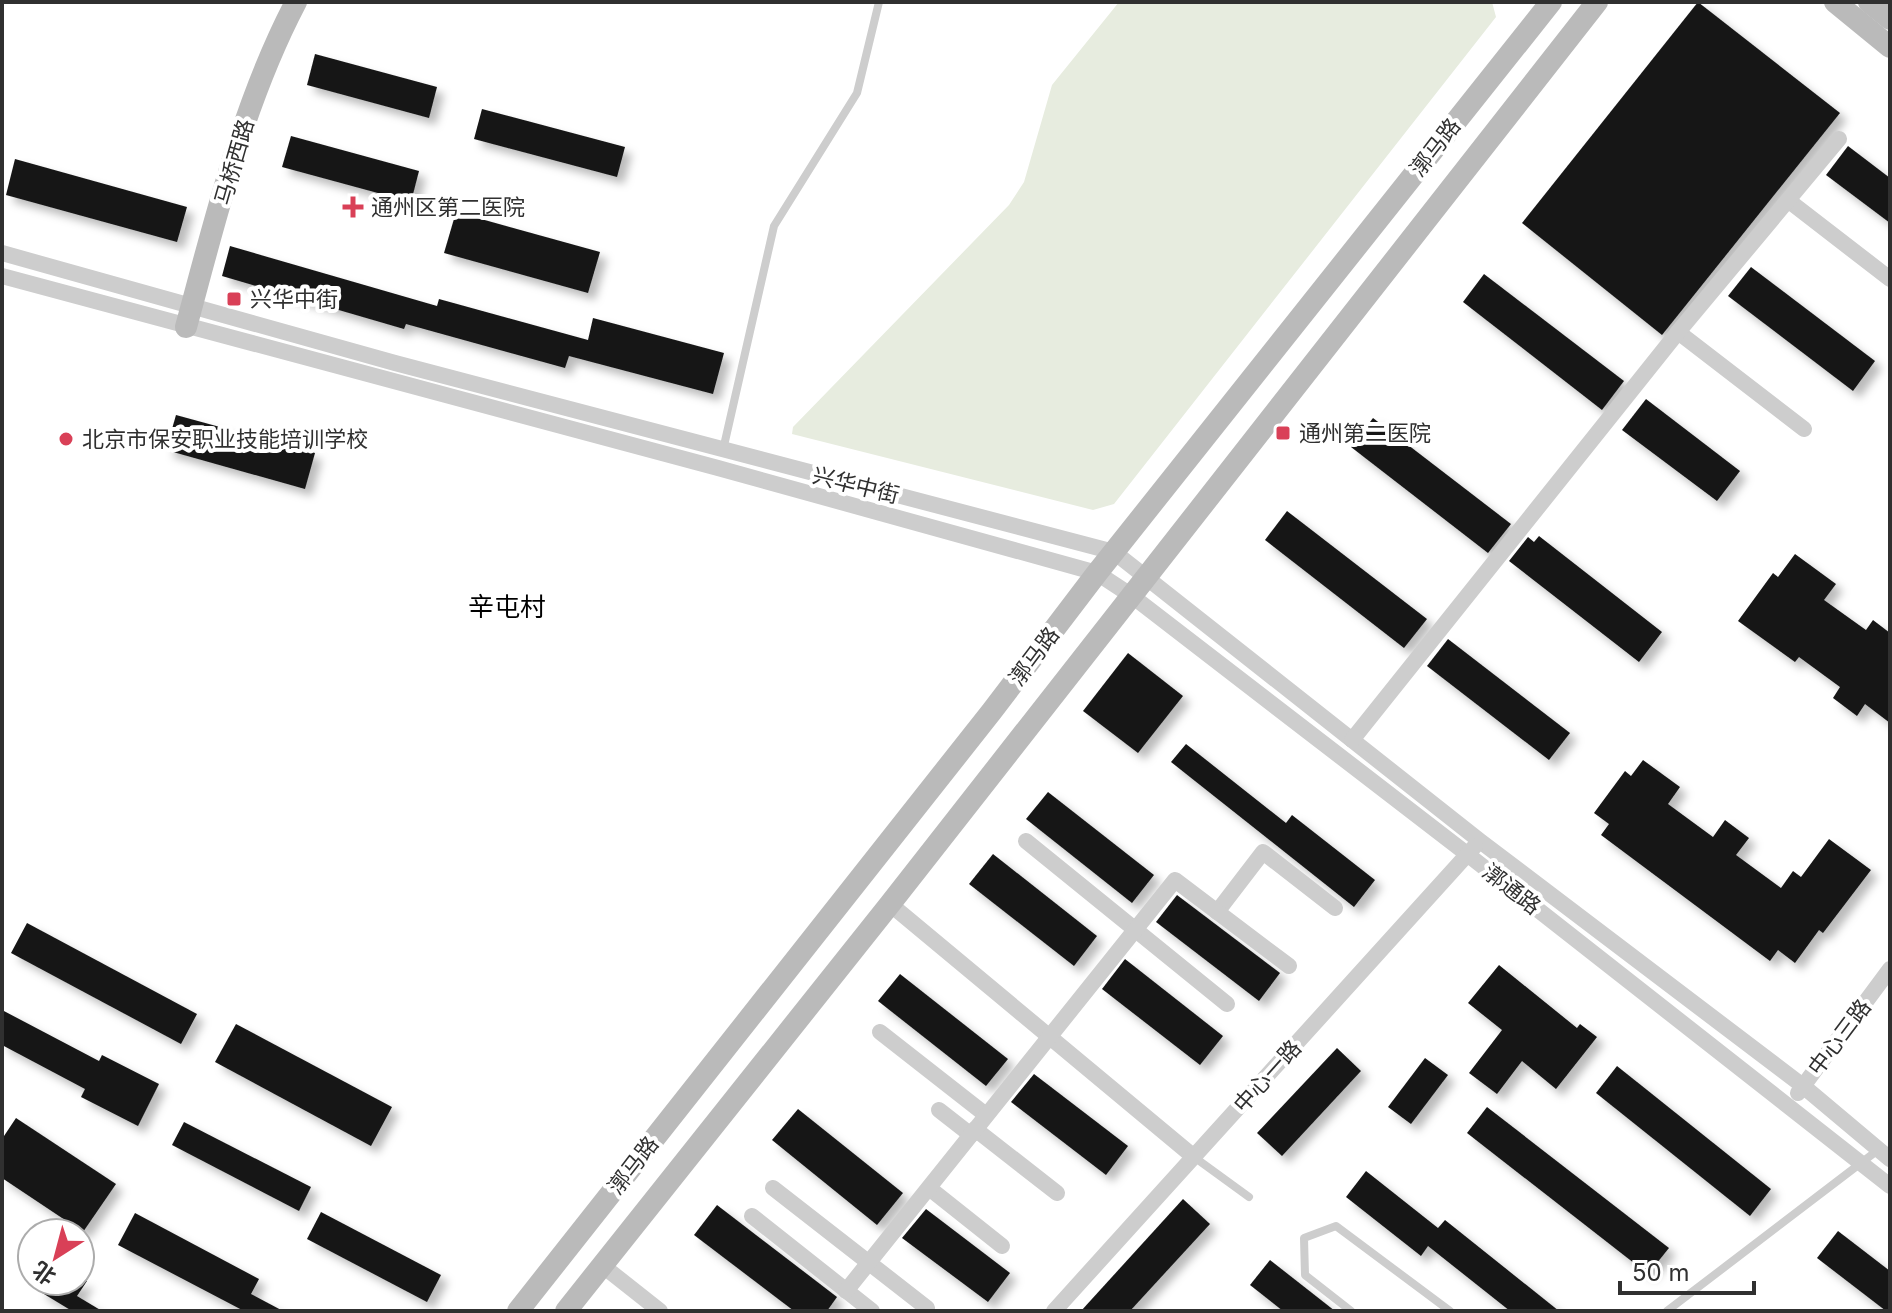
<svg xmlns="http://www.w3.org/2000/svg" width="1892" height="1313" viewBox="0 0 1892 1313" font-family="Inter,'Noto Sans SC',sans-serif">
<defs>
<filter id="shadow"><feDropShadow dx="7" dy="7" stdDeviation="4" flood-color="#0004"/></filter>
</defs>
<rect width="100%" height="100%" fill="#fff"/>
<path fill="#e7ecdf" d="M 1119,2 L 1492,2 L 1496,17 L 1114,504 L 1093,510 L 792,434 L 793,427 L 1009,205 L 1024,182 L 1052,85 Z"/>
<g fill="#171717" filter="url(#shadow)">
<path d="M 1698,2 L 1840,113 L 1662,335 L 1522,223 Z"/>
<path d="M 315,54 L 437,87 L 429,118 L 307,85 Z"/>
<path d="M 482,109 L 625,147 L 617,177 L 474,139 Z"/>
<path d="M 291,136 L 419,171 L 411,202 L 282,167 Z"/>
<path d="M 1848,146 L 1890,178 L 1890,223 L 1826,175 Z"/>
<path d="M 15,159 L 187,207 L 177,242 L 6,195 Z"/>
<path d="M 456,212 L 600,252 L 588,293 L 444,253 Z"/>
<path d="M 230,246 L 437,306 L 439,299 L 588,340 L 593,318 L 724,353 L 713,394 L 569,356 L 565,368 L 406,324 L 404,329 L 222,276 Z"/>
<path d="M 1751,267 L 1875,361 L 1853,391 L 1728,296 Z"/>
<path d="M 1484,274 L 1624,381 L 1602,410 L 1463,302 Z"/>
<path d="M 1646,399 L 1740,471 L 1717,501 L 1622,430 Z"/>
<path d="M 176,415 L 315,453 L 305,489 L 166,450 Z"/>
<path d="M 1373,418 L 1511,524 L 1488,553 L 1351,447 Z"/>
<path d="M 1287,511 L 1427,619 L 1404,648 L 1265,540 Z"/>
<path d="M 1539,536 L 1662,632 L 1639,662 L 1509,561 L 1528,537 L 1534,542 Z"/>
<path d="M 1795,554 L 1836,584 L 1824,600 L 1866,630 L 1873,620 L 1890,633 L 1890,723 L 1865,704 L 1857,716 L 1833,698 L 1840,687 L 1799,657 L 1795,662 L 1738,621 L 1773,573 L 1778,577 Z"/>
<path d="M 1448,639 L 1570,733 L 1549,760 L 1427,666 Z"/>
<path d="M 1128,653 L 1183,696 L 1138,753 L 1083,711 Z"/>
<path d="M 1186,744 L 1286,823 L 1292,815 L 1375,880 L 1354,907 L 1171,762 Z"/>
<path d="M 1643,760 L 1680,787 L 1668,804 L 1713,837 L 1725,820 L 1749,838 L 1736,855 L 1781,888 L 1793,871 L 1801,877 L 1829,839 L 1871,870 L 1823,933 L 1819,930 L 1795,963 L 1778,950 L 1770,961 L 1601,835 L 1609,824 L 1594,813 L 1625,771 L 1631,776 Z"/>
<path d="M 1048,792 L 1154,875 L 1132,903 L 1026,819 Z"/>
<path d="M 993,854 L 1097,936 L 1074,966 L 969,884 Z"/>
<path d="M 1177,895 L 1280,973 L 1259,1001 L 1156,922 Z"/>
<path d="M 27,923 L 197,1014 L 181,1044 L 11,953 Z"/>
<path d="M 1125,959 L 1223,1036 L 1200,1065 L 1102,989 Z"/>
<path d="M 1499,965 L 1577,1028 L 1580,1024 L 1597,1037 L 1556,1089 L 1522,1061 L 1497,1094 L 1469,1073 L 1502,1030 L 1468,1003 Z"/>
<path d="M 900,974 L 1008,1059 L 986,1086 L 878,1001 Z"/>
<path d="M 2,1010 L 99,1061 L 102,1055 L 159,1084 L 138,1126 L 81,1097 L 85,1089 L 2,1045 Z"/>
<path d="M 236,1024 L 392,1107 L 371,1146 L 215,1062 Z"/>
<path d="M 1337,1048 L 1361,1071 L 1282,1156 L 1257,1133 Z"/>
<path d="M 1425,1058 L 1448,1075 L 1411,1124 L 1388,1107 Z"/>
<path d="M 1617,1066 L 1771,1189 L 1750,1216 L 1596,1093 Z"/>
<path d="M 1034,1074 L 1128,1146 L 1106,1175 L 1011,1102 Z"/>
<path d="M 1487,1107 L 1669,1248 L 1648,1274 L 1467,1133 Z"/>
<path d="M 798,1109 L 903,1193 L 877,1225 L 772,1140 Z"/>
<path d="M 16,1118 L 116,1184 L 83,1232 L 2,1178 L 2,1139 Z"/>
<path d="M 184,1122 L 311,1187 L 299,1211 L 172,1145 Z"/>
<path d="M 1366,1171 L 1438,1228 L 1445,1220 L 1559,1311 L 1510,1311 L 1428,1246 L 1421,1256 L 1346,1197 Z"/>
<path d="M 1183,1199 L 1210,1224 L 1130,1311 L 1081,1311 Z"/>
<path d="M 717,1205 L 837,1297 L 827,1311 L 794,1311 L 694,1235 Z"/>
<path d="M 926,1209 L 1010,1273 L 988,1302 L 902,1238 Z"/>
<path d="M 321,1212 L 441,1275 L 427,1302 L 307,1239 Z"/>
<path d="M 135,1213 L 259,1279 L 251,1294 L 283,1311 L 244,1311 L 118,1245 Z"/>
<path d="M 1838,1231 L 1890,1271 L 1890,1311 L 1886,1311 L 1817,1258 Z"/>
<path d="M 1270,1260 L 1335,1311 L 1283,1311 L 1250,1285 Z"/>
<path d="M 45,1281 L 87,1281 L 77,1296 L 102,1311 L 72,1311 L 39,1291 Z"/>
</g>
<g fill="none" stroke-linecap="round" stroke-linejoin="round">
<g stroke="#cdcdcd" stroke-width="8">
<path d="M 723,450 L 774,226 L 857,93 L 879,2"/>
<path d="M 1194,1157 L 1249,1197"/>
<path d="M 1351,1311 L 1305,1275 L 1304,1238 L 1336,1226 L 1450,1311"/>
<path d="M 1667,1311 L 1878,1150"/>
</g>
<g stroke="#cdcdcd" stroke-width="16">
<path d="M 1789,201 L 1890,279"/>
<path d="M 2,253 L 395,363 L 1114,552 L 1480,841 L 1803,1086 L 1890,1159"/>
<path d="M 2,276 L 718,468 L 1097,573 L 1132,596 L 1467,854 L 1890,1186"/>
<path d="M 1678,332 L 1804,429"/>
<path d="M 1352,740 L 1678,332 L 1839,139"/>
<path d="M 1026,841 L 1227,1004"/>
<path d="M 890,904 L 1194,1157"/>
<path d="M 1217,912 L 1263,852 L 1335,908"/>
<path d="M 880,1032 L 986,1115"/>
<path d="M 1798,1093 L 1890,969"/>
<path d="M 939,1110 L 971,1135"/>
<path d="M 975,1129 L 1057,1193"/>
<path d="M 773,1188 L 927,1308"/>
<path d="M 929,1188 L 1002,1246"/>
<path d="M 752,1216 L 872,1311"/>
<path d="M 603,1266 L 660,1311"/>
<path d="M 846,1291 L 1175,880 L 1289,966"/>
<path d="M 1054,1311 L 1475,846"/>
</g>
<g stroke="#bababa" stroke-width="22">
<path d="M 1835,2 L 1890,47"/>
<path d="M 1869,2 L 1890,19"/>
<path d="M 186,327 C 216,217 243,103 296,2"/>
<path d="M 518,1311 L 992,711 L 1097,573 L 1551,2"/>
<path d="M 566,1311 L 890,904 L 1597,2"/>
</g>
</g>
<g fill="#d94057" stroke="#fff" stroke-width="3">
<path d="M349 195h8v8h8v8h-8v8h-8v-8h-8v-8h8z"/>
<rect x="226" y="291" width="16" height="16" rx="4"/>
<rect x="1275" y="425" width="16" height="16" rx="4"/>
<circle cx="66" cy="439" r="8"/>
</g>
<g text-anchor="middle" stroke-width="8" stroke-linejoin="round" paint-order="stroke">
<g font-size="22" fill="#303030" stroke="#fff">
<text transform="translate(1435 147) rotate(-52)" y="8">漷马路</text>
<text transform="translate(234 162) rotate(-74)" y="8">马桥西路</text>
<text transform="translate(856 485) rotate(14)" y="8">兴华中街</text>
<text transform="translate(1034 656) rotate(-53)" y="8">漷马路</text>
<text transform="translate(1512 889) rotate(38)" y="8">漷通路</text>
<text transform="translate(1839 1037) rotate(-53)" y="8">中心三路</text>
<text transform="translate(1267 1076) rotate(-48)" y="8">中心一路</text>
<text transform="translate(633 1165) rotate(-52)" y="8">漷马路</text>
</g>
<g font-size="22" fill="#303030" stroke="#fff" text-anchor="start">
<text x="371" y="215">通州区第二医院</text>
<text x="250" y="307">兴华中街</text>
<text x="1299" y="441">通州第二医院</text>
<text x="82" y="447">北京市保安职业技能培训学校</text>
</g>
<g font-size="26" fill="#000" stroke="#fff">
<text x="507" y="616">辛屯村</text>
</g>
</g>
<rect width="1892" height="1313" fill="none" stroke="#303030" stroke-width="8"/>
<g transform="translate(56 1257) rotate(216)"><circle r="38" fill="#ffffff" stroke="#acacac" stroke-width="2"/>
<path d="M0-6L14 30L0 20L-14 30Z" fill="#d94057"/>
<text y="-12" font-size="22" font-weight="bold" text-anchor="middle" fill="#303030">北</text>
</g>
<path d="M1620 1281v12h134v-12" fill="none" stroke="#303030" stroke-width="4"/>
<text x="1632" y="1281" font-size="24" fill="#303030" stroke="#ffffff" stroke-width="6" paint-order="stroke">50 m</text>
</svg>
